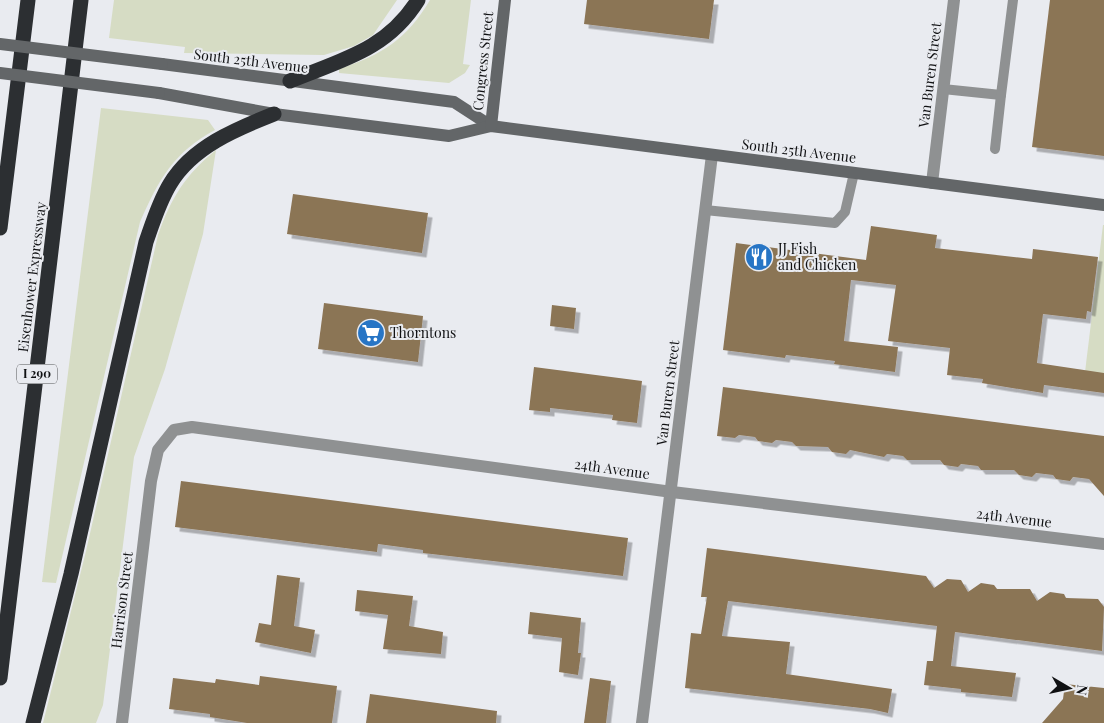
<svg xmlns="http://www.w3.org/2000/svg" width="1104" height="723" viewBox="0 0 1104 723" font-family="'Playfair Display',serif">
<defs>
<filter id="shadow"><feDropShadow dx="4.5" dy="4.5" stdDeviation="0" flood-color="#0004"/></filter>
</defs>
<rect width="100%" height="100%" fill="#e9ebf0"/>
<g fill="#d6dcc4">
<path d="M 114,0 L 397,0 L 373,35 L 354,46 L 324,55 L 184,53 L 185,47 L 109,38 Z"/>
<path d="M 430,0 L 471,0 L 463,64 L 470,65 L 465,73 L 449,83 L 339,73 L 339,69 C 382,55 407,39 430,0 Z"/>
<path d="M 101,108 L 208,120 L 215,130 C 173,153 159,179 140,222 L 56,583 L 42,582 Z"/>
<path d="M 216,150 L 203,234 L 165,369 L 134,457 L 103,705 L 96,723 L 43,723 L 86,551 L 158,235 C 171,198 185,175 216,150 Z"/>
<path d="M 1103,225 L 1104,225 L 1104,375 L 1085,372 Z"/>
</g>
<g fill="#8b7455" filter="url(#shadow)">
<path d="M 587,0 L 714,0 L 709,39 L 584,24 Z"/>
<path d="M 1050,0 L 1104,0 L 1104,156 L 1032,147 Z"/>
<path d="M 293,194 L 428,213 L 422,253 L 287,234 Z"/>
<path d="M 871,226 L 937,235 L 935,248 L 1032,259 L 1033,249 L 1098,257 L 1091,312 L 1087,311 L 1086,319 L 1043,314 L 1037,363 L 1104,373 L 1104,393 L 1044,385 L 1043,393 L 982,383 L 983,379 L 947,375 L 950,348 L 888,341 L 896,285 L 851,280 L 844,341 L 898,347 L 895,372 L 834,364 L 835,361 L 786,355 L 785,358 L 723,350 L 736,243 L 866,260 Z"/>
<path d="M 324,303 L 423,316 L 418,362 L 318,349 Z"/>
<path d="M 552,305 L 576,308 L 574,329 L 550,326 Z"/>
<path d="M 534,367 L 642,381 L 637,423 L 612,420 L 613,415 L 550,408 L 550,412 L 529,410 Z"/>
<path d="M 723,387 L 1104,436 L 1104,496 L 1089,479 L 1073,477 L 1070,481 L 1056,479 L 1053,475 L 1036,473 L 1032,477 L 1019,475 L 1014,470 L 981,470 L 978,466 L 961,464 L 958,467 L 944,465 L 940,460 L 907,460 L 903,456 L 887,454 L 884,457 L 850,450 L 846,454 L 832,452 L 828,447 L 796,446 L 792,442 L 776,440 L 772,443 L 758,441 L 755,437 L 739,435 L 735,438 L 717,436 Z"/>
<path d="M 181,481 L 628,538 L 623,576 L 423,553 L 423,550 L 378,544 L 377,552 L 175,527 Z"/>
<path d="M 707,548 L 926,576 L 934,588 L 947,579 L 961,580 L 968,592 L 981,583 L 994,585 L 997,589 L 1030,589 L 1037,601 L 1050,592 L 1064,594 L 1066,598 L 1098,599 L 1104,607 L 1102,651 L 955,632 L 951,666 L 1016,673 L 1012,697 L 961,692 L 961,689 L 924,685 L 927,661 L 933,661 L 937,626 L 728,601 L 722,636 L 790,642 L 786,674 L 892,689 L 888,713 L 870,709 L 685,688 L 691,633 L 701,634 L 707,597 L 701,597 Z"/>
<path d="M 277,575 L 300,578 L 294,626 L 315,630 L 311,653 L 255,642 L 259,623 L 271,625 Z"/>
<path d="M 357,590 L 413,596 L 409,626 L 443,632 L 441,654 L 383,649 L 388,615 L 355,611 Z"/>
<path d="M 530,612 L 581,618 L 578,653 L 581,653 L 578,675 L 559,672 L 562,638 L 528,634 Z"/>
<path d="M 260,676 L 337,686 L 332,723 L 247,723 L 210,717 L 210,714 L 169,709 L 173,678 L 215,683 L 216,679 L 259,685 Z"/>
<path d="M 590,678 L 611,681 L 606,723 L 584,723 Z"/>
<path d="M 1065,684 L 1104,688 L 1104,723 L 1042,723 L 1063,699 Z"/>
<path d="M 370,694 L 497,711 L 496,723 L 366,723 Z"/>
</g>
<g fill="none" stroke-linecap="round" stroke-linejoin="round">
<g stroke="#8f9192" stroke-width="10">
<path d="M 943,89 L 1001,95 L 1013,0"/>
<path d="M 995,149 L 1001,95"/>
<path d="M 705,210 L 835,223 L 845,212 L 854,173"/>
</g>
<g stroke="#8f9192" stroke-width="12">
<path d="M 932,183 L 954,0"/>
<path d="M 122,723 L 151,481 L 158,450 L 174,430 L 192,427 L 672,492 L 1104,544"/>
<path d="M 642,723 L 712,155"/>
</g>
<g stroke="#636668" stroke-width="12">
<path d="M 162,64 L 454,102 L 491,126"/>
<path d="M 159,93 L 274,114 L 449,136 L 491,126 L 1104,205"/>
<path d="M 491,126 L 505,0"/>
</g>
<g stroke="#2c2f32" stroke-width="15">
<path d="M 290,81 C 341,60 387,50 418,0"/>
<path d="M 0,228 L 28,0"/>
<path d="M 0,678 L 81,0"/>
<path d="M 33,723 L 71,574 L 146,242 C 153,222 159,202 170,184 C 192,147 236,129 274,114"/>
</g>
<g stroke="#636668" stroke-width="12">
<path d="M 0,44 L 162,64"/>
<path d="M 0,73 L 159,93"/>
</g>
</g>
<defs>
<g id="restaurant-disc" transform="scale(1.4375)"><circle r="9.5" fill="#2775c5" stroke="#e9ebf0"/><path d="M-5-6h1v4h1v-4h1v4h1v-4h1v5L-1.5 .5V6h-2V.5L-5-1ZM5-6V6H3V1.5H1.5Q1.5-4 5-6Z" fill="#fff"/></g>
<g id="supermarket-disc" transform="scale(1.4375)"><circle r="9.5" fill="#2775c5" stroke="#e9ebf0"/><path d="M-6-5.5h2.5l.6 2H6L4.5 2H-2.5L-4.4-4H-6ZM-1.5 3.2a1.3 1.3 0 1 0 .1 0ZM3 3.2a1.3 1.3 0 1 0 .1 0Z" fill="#fff"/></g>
</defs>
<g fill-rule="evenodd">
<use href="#restaurant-disc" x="759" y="257"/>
<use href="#supermarket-disc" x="371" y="333"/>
</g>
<g text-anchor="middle" stroke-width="4" stroke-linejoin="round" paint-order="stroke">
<rect fill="#e9ebf0" stroke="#515255" stroke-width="1" x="17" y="364.5" width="40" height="19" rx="4"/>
<g font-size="12" font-weight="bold" fill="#101113">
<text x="37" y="378">I 290</text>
</g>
<g font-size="14" fill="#101113" stroke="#e9ebf0">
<text transform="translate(251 61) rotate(7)" y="5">South 25th Avenue</text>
<text transform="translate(483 61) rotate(-84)" y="5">Congress Street</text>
<text transform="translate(930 75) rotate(-83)" y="5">Van Buren Street</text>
<text transform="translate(799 151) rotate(7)" y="5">South 25th Avenue</text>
<text transform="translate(32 277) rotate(-83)" y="5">Eisenhower Expressway</text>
<text transform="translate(668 393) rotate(-83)" y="5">Van Buren Street</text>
<text transform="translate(612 469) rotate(8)" y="5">24th Avenue</text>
<text transform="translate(1014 518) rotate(7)" y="5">24th Avenue</text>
<text transform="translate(122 600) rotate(-83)" y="5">Harrison Street</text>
</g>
<g font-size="14" fill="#101113" stroke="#e9ebf0" text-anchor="start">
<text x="778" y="254">JJ Fish<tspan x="778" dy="16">and Chicken</tspan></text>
<text x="390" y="338">Thorntons</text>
</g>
</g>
<g transform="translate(1069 688) rotate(99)" stroke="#e9ebf0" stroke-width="4" paint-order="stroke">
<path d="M0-4L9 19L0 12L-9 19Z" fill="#101113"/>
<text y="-8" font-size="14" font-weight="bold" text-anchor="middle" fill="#101113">N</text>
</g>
</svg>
